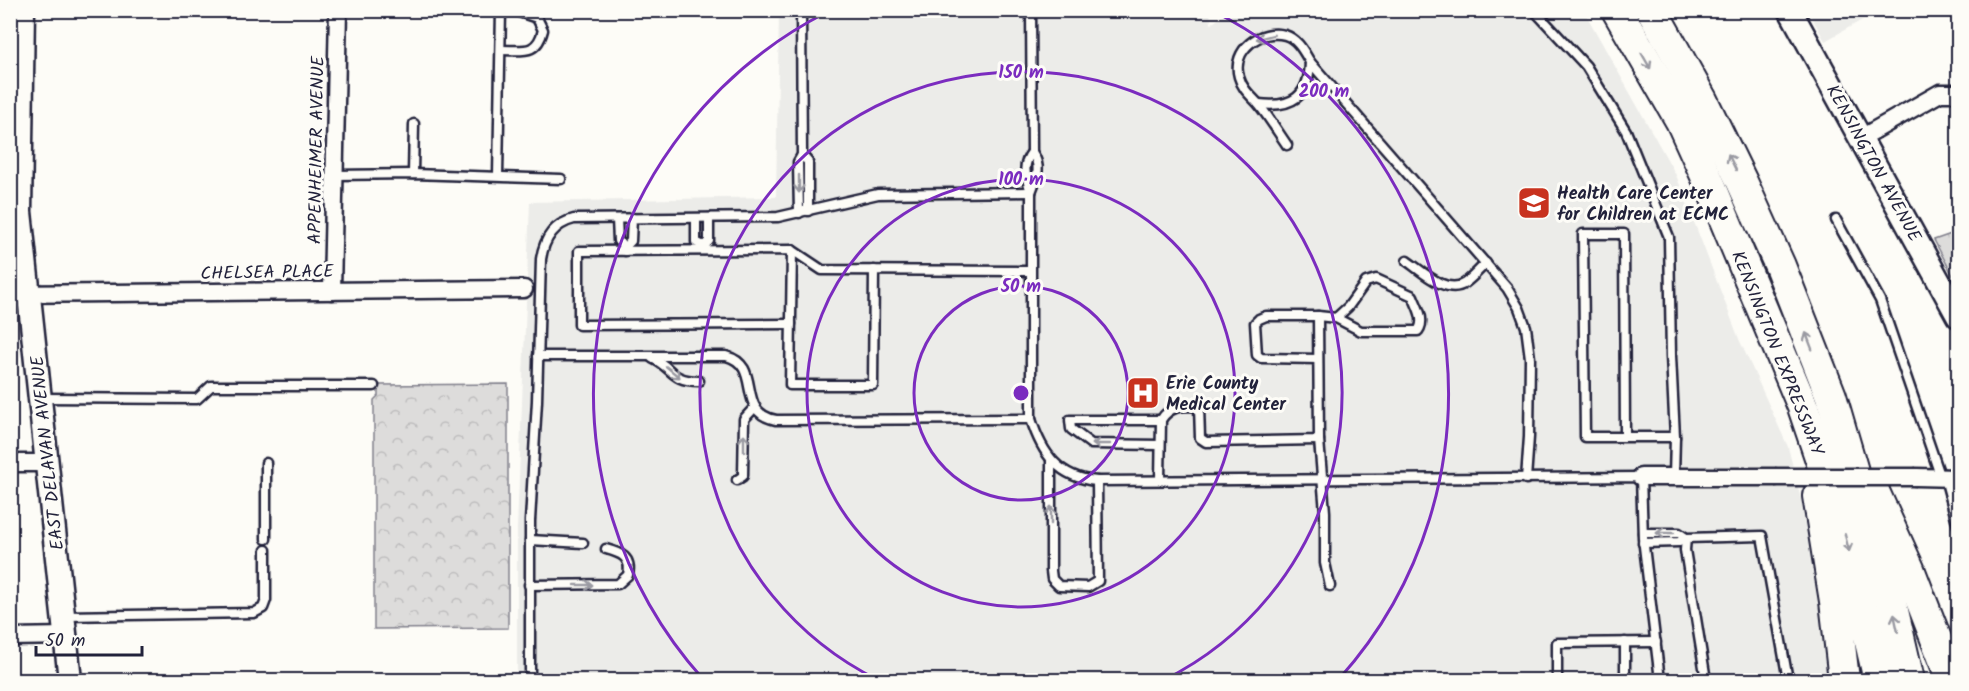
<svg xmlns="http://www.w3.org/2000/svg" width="1969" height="691" viewBox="0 0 1969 691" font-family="Kalam,sans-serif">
<defs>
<pattern id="forest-crowns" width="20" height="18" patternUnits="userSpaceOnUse" patternTransform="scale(1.5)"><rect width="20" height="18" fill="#dddcdb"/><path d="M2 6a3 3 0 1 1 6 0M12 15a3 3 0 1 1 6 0" fill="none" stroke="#bdbcbd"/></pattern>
</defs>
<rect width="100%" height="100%" fill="#fdfcf7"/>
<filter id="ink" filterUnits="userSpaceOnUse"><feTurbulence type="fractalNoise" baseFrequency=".0167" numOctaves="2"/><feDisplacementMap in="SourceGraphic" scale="12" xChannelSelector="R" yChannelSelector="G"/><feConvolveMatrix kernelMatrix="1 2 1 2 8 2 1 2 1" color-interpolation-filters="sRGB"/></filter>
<g filter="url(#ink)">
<g fill="#ecece9">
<path d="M 779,10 L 1210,10 L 1211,24 L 1232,10 L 1584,11 L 1676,175 L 1739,339 L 1788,447 L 1805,516 L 1812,553 L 1829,680 L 517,680 L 517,529 L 530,202 L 776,197 Z"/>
<path d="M 1808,11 L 1878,11 L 1825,41 Z"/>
</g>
<g fill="url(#forest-crowns)" stroke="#807f8b" stroke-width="1.5">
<path d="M 1958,233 L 1958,285 L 1934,240 L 1951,234 Z"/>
<path d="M 508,384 L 508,628 L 374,629 L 374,400 L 378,396 L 378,385 Z"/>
</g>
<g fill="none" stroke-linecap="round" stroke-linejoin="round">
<g stroke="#22223b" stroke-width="13">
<g id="lane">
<path d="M 1534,10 L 1586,66 L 1626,131 L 1669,237 L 1671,356 L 1675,437 L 1674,477"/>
<path d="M 501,50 C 523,50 537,55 543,30 L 537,18 L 513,10"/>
<path d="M 1259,104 C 1292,108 1309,97 1310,62"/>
<path d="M 1287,145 C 1278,132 1270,119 1260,106 C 1252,96 1243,91 1239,77 C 1231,50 1261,28 1285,35 C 1298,39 1304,52 1310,62 L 1507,288 L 1519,308 L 1526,327 L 1530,358 L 1529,437 L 1526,479"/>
<path d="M 1032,152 C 1021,166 1026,176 1031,192 L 1031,419 C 1042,454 1059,478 1097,481 L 1641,477 L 1643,538 L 1660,680"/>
<path d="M 802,155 L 808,162 L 808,211"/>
<path d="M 413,174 L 414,124"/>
<path d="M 335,175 L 413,174 L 561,179"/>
<path d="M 498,176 L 501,10"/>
<path d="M 1031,192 C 1037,177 1042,166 1032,152 L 1031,10"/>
<path d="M 799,213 L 798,162 L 802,155 L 801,10"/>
<path d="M 617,219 L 618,241 L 625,247"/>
<path d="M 696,219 L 696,242 L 704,246"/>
<path d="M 1836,220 L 1880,300 L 1941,478"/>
<path d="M 704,250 L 704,246 L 709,241 L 709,218"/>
<path d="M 792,250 L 790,385 L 873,385 L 874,270"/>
<path d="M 625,251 L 625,247 L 631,241 L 632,218"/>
<path d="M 1407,261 C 1422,271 1447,296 1465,283 C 1473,277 1479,270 1486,263"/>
<path d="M 1318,316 L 1336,318 L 1361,331 L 1418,331 C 1426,320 1417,307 1413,296 L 1376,279 L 1366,282 L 1348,307 L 1336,318"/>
<path d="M 791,324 L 579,325 L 579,251 L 792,250 L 822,270 L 1030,271"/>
<path d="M 538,356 L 726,356 C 764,366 734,412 776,420 L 1031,419"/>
<path d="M 652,358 C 674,368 670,381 699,381"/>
<path d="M 41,398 L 197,399 L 211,386 L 374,386"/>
<path d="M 1625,437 L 1624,234 L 1583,234 L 1585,437 L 1675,437"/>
<path d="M 1319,440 L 1325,512 L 1325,563 L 1330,586"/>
<path d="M 1160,445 L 1091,444 L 1071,429 L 1070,420 L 1161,420"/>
<path d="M 1051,460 L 1051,571 L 1052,579 L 1059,586 L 1088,587 L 1098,581 L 1097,481"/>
<path d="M 1945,478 L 1958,526"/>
<path d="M 737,480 L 743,476 L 744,419 L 755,407"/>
<path d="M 1160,480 L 1161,420 C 1170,405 1183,406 1199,406 L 1200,438 L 1206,442 L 1319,440 L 1318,316 L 1266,316 L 1259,319 L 1255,323 L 1257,355 L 1261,358 L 1318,359"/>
<path d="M 1643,533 L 1679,533 L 1686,538 L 1762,536 L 1788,680"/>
<path d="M 1686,538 L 1685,550 L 1706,680"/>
<path d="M 266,539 L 266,463"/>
<path d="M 530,540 L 583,543"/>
<path d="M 1643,543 L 1679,542 L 1686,538"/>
<path d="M 529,585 L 618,584 L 628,575 C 632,557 621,553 606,549"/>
<path d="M 65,616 L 254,613 L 263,608 L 266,600 L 266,550"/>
<path d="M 1625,642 L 1625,680"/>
<path d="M 530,680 L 530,521 L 537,401 L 541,259 C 544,239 554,224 574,219 L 778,217 L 878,194 L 1031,192"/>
<path d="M 1557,680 L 1557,643 L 1656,642"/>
</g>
</g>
<g stroke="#22223b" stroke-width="21">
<g id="street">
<path d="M 1861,138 L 1940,93 L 1958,93"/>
<path d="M 332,291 L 338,10"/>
<path d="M 10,294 L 524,289"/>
<path d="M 10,463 L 48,463"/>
<path d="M 1641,477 L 1775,477"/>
<path d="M 1916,477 L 1958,478"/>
<path d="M 10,637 L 67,636"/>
</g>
</g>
<g stroke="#22223b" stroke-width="27">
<g id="secondary">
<path d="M 23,10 L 20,212 L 70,680"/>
<path d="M 1790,10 L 1958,316"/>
</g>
</g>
<g stroke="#22223b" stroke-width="34">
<g id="highway">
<path d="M 1617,10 L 1681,121 L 1712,189 L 1803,407 L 1843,525 L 1879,680"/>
<path d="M 1652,10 L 1702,100 L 1742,182 L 1780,266 L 1831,396 L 1890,598 L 1909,680"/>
<path d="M 1875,494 L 1909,569 L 1952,680"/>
<path d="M 1818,496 L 1835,601 L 1844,680"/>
</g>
</g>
<use href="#lane" stroke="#fdfcf7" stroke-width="8"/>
<use href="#street" stroke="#fdfcf7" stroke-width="16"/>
<use href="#secondary" stroke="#fdfcf7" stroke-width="22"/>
<use href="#highway" stroke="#fdfcf7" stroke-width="30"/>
<g stroke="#22223b" stroke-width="21" stroke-linecap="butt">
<path id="street-bridge" d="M 1775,477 L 1916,477"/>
</g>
<use href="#street-bridge" stroke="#fdfcf7" stroke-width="16"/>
</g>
<defs><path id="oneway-shaft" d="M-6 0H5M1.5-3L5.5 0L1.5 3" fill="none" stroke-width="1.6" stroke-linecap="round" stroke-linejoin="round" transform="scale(1.5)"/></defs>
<g stroke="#9a9aa2">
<use href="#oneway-shaft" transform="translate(1265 37) rotate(166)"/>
<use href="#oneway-shaft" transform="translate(1646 61) rotate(60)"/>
<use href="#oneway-shaft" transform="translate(1732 162) rotate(-116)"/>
<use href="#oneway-shaft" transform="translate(799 184) rotate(90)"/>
<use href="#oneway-shaft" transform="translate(1809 341) rotate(-111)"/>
<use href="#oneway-shaft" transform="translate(673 372) rotate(39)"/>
<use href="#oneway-shaft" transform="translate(744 443) rotate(-90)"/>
<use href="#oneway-shaft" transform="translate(1101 444) rotate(-180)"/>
<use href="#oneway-shaft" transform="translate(1051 515) rotate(-90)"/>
<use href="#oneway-shaft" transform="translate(1665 533) rotate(180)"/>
<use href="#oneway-shaft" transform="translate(1847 543) rotate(76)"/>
<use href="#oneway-shaft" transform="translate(584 585)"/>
<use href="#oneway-shaft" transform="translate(1896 623) rotate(-102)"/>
</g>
</g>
<g fill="none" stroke="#7b2cbf" stroke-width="3">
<circle cx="1021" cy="393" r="107"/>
<circle cx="1021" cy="393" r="214"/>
<path d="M878 680A321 321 0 1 1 1164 680"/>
<path d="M703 679A428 428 0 0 1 827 12M1215 12A428 428 0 0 1 1339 679"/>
</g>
<defs>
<g id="school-square" transform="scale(1.725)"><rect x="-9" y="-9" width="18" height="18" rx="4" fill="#c8321e" stroke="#fdfcf7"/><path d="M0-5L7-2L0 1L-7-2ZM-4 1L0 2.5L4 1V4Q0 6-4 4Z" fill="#fff"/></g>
<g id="hospital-square" transform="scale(1.725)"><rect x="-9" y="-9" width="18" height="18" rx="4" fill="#c8321e" stroke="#fdfcf7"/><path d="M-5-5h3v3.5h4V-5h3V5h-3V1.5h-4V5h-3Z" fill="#fff"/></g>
</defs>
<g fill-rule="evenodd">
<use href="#school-square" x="1534" y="203"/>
<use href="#hospital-square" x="1143" y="393"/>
</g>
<g text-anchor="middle" stroke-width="6" stroke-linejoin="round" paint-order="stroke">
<g font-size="18" fill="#22223b" stroke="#fdfcf7">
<text transform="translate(316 150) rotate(-89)" y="6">APPENHEIMER AVENUE</text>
<text transform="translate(1874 163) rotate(61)" y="6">KENSINGTON AVENUE</text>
<text transform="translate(267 272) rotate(-1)" y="6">CHELSEA PLACE</text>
<text transform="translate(1778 353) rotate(68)" y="6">KENSINGTON EXPRESSWAY</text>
<text transform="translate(47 453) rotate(-96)" y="6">EAST DELAVAN AVENUE</text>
</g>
<g font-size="18" font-weight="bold" fill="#22223b" stroke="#fdfcf7" text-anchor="start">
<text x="1557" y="199">Health Care Center<tspan x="1557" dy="21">for Children at ECMC</tspan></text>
<text x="1166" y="389">Erie County<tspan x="1166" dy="21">Medical Center</tspan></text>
</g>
</g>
<circle cx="1021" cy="393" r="9" fill="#7b2cbf" stroke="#fdfcf7" stroke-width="3"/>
<g font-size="18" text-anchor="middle" font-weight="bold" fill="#7b2cbf" stroke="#fdfcf7" stroke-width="6" stroke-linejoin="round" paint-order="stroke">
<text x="1021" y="78">150 m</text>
<text x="1324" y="97">200 m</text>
<text x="1021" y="185">100 m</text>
<text x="1021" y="292">50 m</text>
</g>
<rect width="1969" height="691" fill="none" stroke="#fdfcf7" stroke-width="36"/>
<rect x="18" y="18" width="1933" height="655" fill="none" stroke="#22223b" stroke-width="2" filter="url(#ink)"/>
<path d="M36 646v9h106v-9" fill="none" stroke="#22223b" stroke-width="3"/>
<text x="45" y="646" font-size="18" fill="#22223b" stroke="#fdfcf7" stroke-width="4.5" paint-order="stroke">50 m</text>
</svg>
